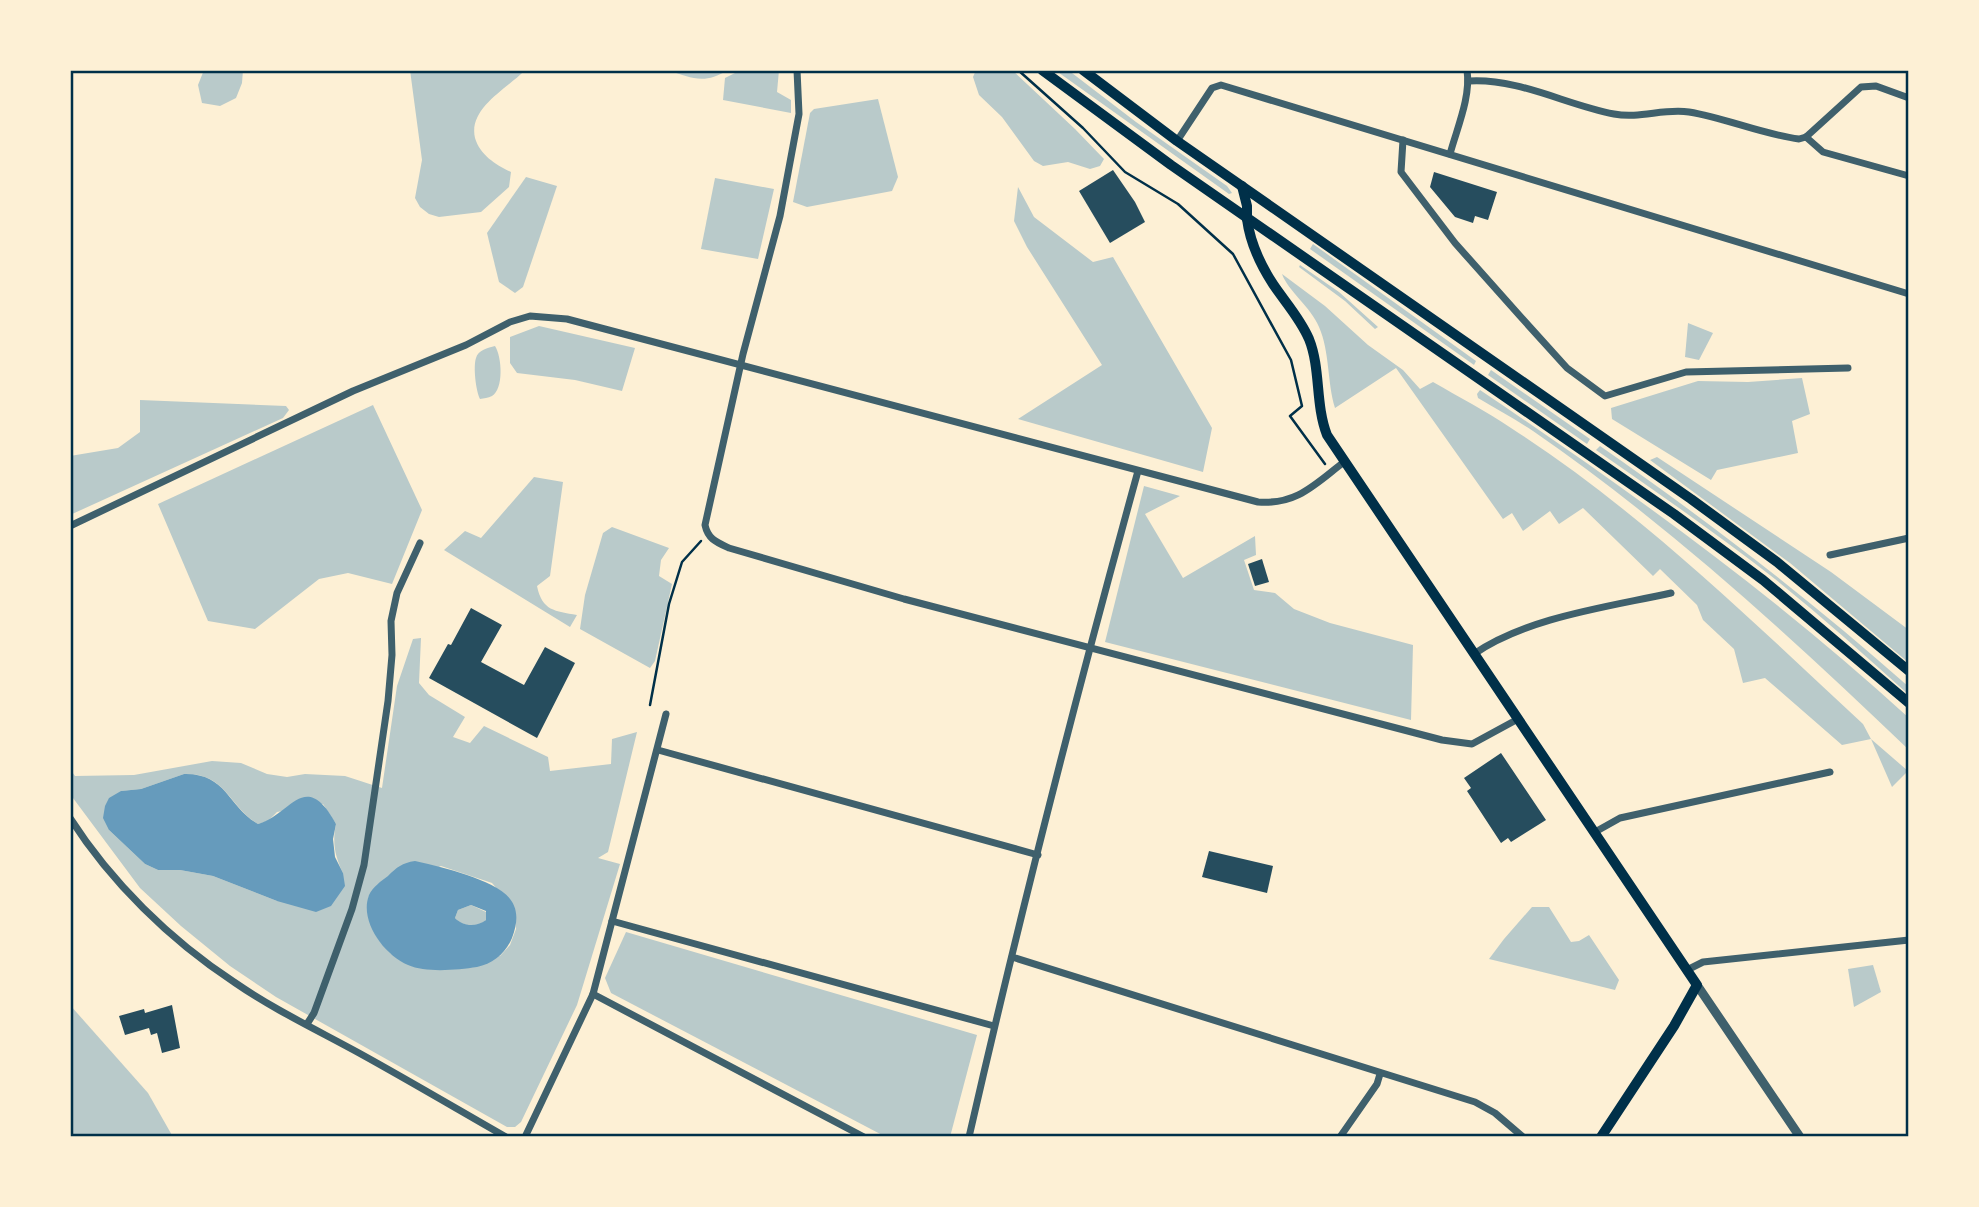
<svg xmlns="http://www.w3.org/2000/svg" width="1979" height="1207" viewBox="0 0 1979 1207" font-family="'Nunito Sans',sans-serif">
<rect width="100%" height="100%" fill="#fdf0d5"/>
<g fill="#b9caca" fill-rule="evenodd">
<path d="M 204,70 L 243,70 L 242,83 L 236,98 L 220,106 L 202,103 L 198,85 Z"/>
<path d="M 410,70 L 525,70 C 507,89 468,108 475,138 C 480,155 496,165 511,172 L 509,187 L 481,212 L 439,217 L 429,214 L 420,207 L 415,198 L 422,160 Z"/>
<path d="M 667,70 L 728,70 C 704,85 692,78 667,70 Z"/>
<path d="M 741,70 L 779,70 L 777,92 L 791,100 L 791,113 L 723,100 L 725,78 Z"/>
<path d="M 976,70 L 1012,70 L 1075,129 L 1104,159 L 1100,166 L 1090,169 L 1068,162 L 1043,166 L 1034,161 L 1002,117 L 979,95 L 973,77 Z"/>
<path d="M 1055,70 L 1068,70 L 1136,122 L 1227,186 L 1232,193 L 1229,194 Z"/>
<path d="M 878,99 L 898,177 L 892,191 L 807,207 L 793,202 L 810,113 L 814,109 Z"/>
<path d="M 526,177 L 557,186 L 523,287 L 515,293 L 499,282 L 487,233 Z"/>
<path d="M 715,178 L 774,189 L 758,259 L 701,249 Z"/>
<path d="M 1018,187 L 1034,217 L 1093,262 L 1113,257 L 1212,428 L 1203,472 L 1018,419 L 1102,365 L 1027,247 L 1014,221 Z"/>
<path d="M 1313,244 L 1476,361 L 1474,365 L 1310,249 Z"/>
<path d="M 1300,265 L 1339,292 L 1378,327 L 1375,329 L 1345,301 L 1299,267 Z"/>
<path d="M 1282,274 L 1325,306 L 1368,345 L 1403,370 L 1420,389 L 1433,382 C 1459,397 1486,411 1511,428 C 1640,511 1751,620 1863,724 L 1871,739 L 1908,771 L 1892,787 L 1871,739 L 1842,745 L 1765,678 L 1743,683 L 1734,649 L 1703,620 L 1697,605 L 1660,569 L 1653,576 L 1583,508 L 1559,524 L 1550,511 L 1523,531 L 1512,513 L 1503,519 L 1396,368 L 1335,408 C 1327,382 1330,352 1319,327 C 1311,307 1288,291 1282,274 Z"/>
<path d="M 1688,323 L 1713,333 L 1699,360 L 1685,357 Z"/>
<path d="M 539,326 L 635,348 L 622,391 L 575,380 L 517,373 L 510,363 L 510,337 Z"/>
<path d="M 495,346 C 502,357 504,389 492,396 C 488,398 484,398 480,399 C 476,391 473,367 476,358 C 478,350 488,348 495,346 Z"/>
<path d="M 1491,370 L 1590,439 L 1587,444 L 1488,375 Z"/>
<path d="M 1802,378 L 1810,414 L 1792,421 L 1798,453 L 1717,470 L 1711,480 L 1612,419 L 1611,408 L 1698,381 L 1748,382 Z"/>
<path d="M 1480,390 C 1629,490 1776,596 1909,718 L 1909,750 C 1791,637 1668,524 1533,431 C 1515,419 1496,409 1478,398 L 1477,394 Z"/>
<path d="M 140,400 L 286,406 L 289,410 L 283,418 L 70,515 L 70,456 L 118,448 L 140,432 Z"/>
<path d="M 373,405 L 422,510 L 392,584 L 348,573 L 319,579 L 255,629 L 208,621 L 158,504 Z"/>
<path d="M 1600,446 C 1708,521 1811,600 1909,687 L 1909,695 C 1865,655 1821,616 1775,579 C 1717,534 1657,492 1596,450 Z"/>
<path d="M 1657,457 L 1831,572 L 1909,630 L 1909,663 L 1790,563 L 1650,460 Z"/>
<path d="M 534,477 L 563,482 L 550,576 L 537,586 C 542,611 555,611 577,615 L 570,627 L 444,550 L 465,531 L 481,538 Z"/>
<path d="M 1144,486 L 1180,496 L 1145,514 L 1183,578 L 1255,536 L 1256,555 L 1244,560 L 1254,590 L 1275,593 L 1294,609 L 1330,623 L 1413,645 L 1411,720 L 1105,642 Z"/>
<path d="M 612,527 L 669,548 L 661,560 L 659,576 L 672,584 L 655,661 L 650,668 L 580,629 L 585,595 L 603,533 Z"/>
<path d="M 421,638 L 419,683 L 429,695 L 465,717 L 453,737 L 470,743 L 484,726 L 548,757 L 550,771 L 611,764 L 612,739 L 637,732 L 608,852 L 598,858 L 620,864 L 577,1005 L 521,1122 L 515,1127 L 507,1127 L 276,997 L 230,966 L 181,926 L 140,888 L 70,794 L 70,769 L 75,776 L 134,775 L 212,761 L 241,763 L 267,774 L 287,777 L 305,774 L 345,776 L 382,788 L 397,686 L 413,639 ZM 184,774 C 227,773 228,806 258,824 L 268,821 L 277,812 L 323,804 L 336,824 C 332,843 335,856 343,873 L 277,901 L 213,876 L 180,870 L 158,870 L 145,864 L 109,830 L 121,791 L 141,789 ZM 441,866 L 492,883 L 515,910 L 516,929 L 510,945 L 500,956 L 391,954 C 374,937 367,921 368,897 Z"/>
<path d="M 471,905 L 486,912 L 486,920 C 476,928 464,927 455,918 L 458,910 Z"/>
<path d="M 1532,907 L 1549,907 L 1571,942 L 1579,941 L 1589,935 L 1619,980 L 1615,990 L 1489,959 L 1504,939 Z"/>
<path d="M 626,932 L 977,1035 L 950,1137 L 886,1137 L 611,993 L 605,978 Z"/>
<path d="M 1873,965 L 1881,992 L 1854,1007 L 1848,969 Z"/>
<path d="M 70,1005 L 148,1093 L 173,1137 L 70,1137 Z"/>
</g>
<g fill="#669bbc" fill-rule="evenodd">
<path d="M 184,774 C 227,773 228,807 258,824 C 290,816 305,767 336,824 L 333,839 L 335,857 L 343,873 L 345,886 L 331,906 L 316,912 L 277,901 L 213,876 L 180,870 L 158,870 L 145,864 L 109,830 L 103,818 L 105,806 L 109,798 L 121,791 L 141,789 Z"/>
<path d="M 415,861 C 433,865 449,869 467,875 C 497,886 528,897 512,938 C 506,953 493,964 477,967 C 457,970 426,973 408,965 C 384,955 359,921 369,895 C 373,887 381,881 388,876 C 397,867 402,863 415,861 ZM 471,905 L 486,911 L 486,920 C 476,927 464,927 455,918 L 458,910 Z"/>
</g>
<g fill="#264d5e">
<path d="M 1113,170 L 1135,202 L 1145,222 L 1110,243 L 1079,191 Z"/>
<path d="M 1434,172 L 1497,192 L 1488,220 L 1475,216 L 1473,223 L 1455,217 L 1430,187 Z"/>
<path d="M 1262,559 L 1269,582 L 1255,586 L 1248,564 Z"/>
<path d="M 471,608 L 502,625 L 481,662 L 524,685 L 545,647 L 575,663 L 537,738 L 429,678 L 448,644 L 451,645 Z"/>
<path d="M 1501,753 L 1546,820 L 1511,842 L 1508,838 L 1501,843 L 1467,791 L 1471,788 L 1464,778 Z"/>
<path d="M 1209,851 L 1273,866 L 1267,893 L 1202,877 Z"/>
<path d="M 172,1005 L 180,1048 L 162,1053 L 157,1033 L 151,1035 L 149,1028 L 125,1035 L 119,1016 L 144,1009 L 145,1013 Z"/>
</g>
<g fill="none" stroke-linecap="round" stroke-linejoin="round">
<g stroke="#003049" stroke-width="2.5">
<path d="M 1018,70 L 1083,128 L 1125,172 L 1178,204 L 1233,254 L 1291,360 L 1302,406 L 1290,416 L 1325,464"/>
<path d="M 650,705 L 669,604 L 682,562 L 701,541"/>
</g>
<g stroke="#3f606c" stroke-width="7">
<path d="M 797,70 L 799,114 L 780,216 L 743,354 L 705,525 C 708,539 716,542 729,548 L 904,599 L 1442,740 L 1472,744 L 1518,719"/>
<path d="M 1469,81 C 1519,78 1566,105 1614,114 C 1640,119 1664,108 1689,112 C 1726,118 1761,134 1799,139 L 1806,137 L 1861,87 L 1876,86 L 1909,98"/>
<path d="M 1806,137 L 1823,152 L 1909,176"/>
<path d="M 1403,140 L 1401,172 L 1455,243 L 1520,316 L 1567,368 L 1605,396 L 1686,372 L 1848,368"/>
<path d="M 1177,141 L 1212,88 L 1221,85 L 1909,294"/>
<path d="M 1450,154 C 1457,128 1471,97 1467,70"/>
<path d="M 70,526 L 353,391 L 466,345 L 510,322 L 530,316 L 567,319 L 1258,502 C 1297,505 1315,484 1344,462"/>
<path d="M 1830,555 L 1909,538"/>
<path d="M 1474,654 C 1528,617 1608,607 1671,593"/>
<path d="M 658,750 L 1038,855"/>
<path d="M 70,818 C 111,882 170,940 234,982 C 273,1009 317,1030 359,1053 C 408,1080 457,1109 506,1137"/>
<path d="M 1595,832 L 1620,818 L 1830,772"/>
<path d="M 612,921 L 994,1026"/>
<path d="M 1012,957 L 1475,1102 L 1495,1113 L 1523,1137"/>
<path d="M 1687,970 L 1703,962 L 1909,940"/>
<path d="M 593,994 L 864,1137"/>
<path d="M 307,1024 L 314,1013 L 352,909 L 364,865 L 388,701 L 392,655 L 391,621 L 397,593 L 420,543"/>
<path d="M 525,1137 L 593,994 L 666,714"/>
<path d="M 969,1137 C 1020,914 1077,692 1138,471"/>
<path d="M 1340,1137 L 1377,1084 L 1380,1074"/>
</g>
<path stroke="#3f606c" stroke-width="9" d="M 1697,985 L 1800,1137"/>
<path stroke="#003049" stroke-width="10" d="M 1247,219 C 1250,242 1260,264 1273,284 C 1285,302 1300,318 1309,339 C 1321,369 1315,404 1327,435 L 1697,985 L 1674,1026 L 1601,1137"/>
<g stroke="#003049" stroke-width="10">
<path d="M 1042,70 L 1171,165 L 1674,514 L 1763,580 L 1909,703"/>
<path d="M 1083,70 L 1177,141 L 1691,499 L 1777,562 L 1909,671"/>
<path d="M 1242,186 L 1247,206 L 1247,219"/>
</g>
</g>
<rect width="1979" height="1207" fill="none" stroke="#fdf0d5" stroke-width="144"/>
<rect x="72" y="72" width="1835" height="1063" fill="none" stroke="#003049" stroke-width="2.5"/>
</svg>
